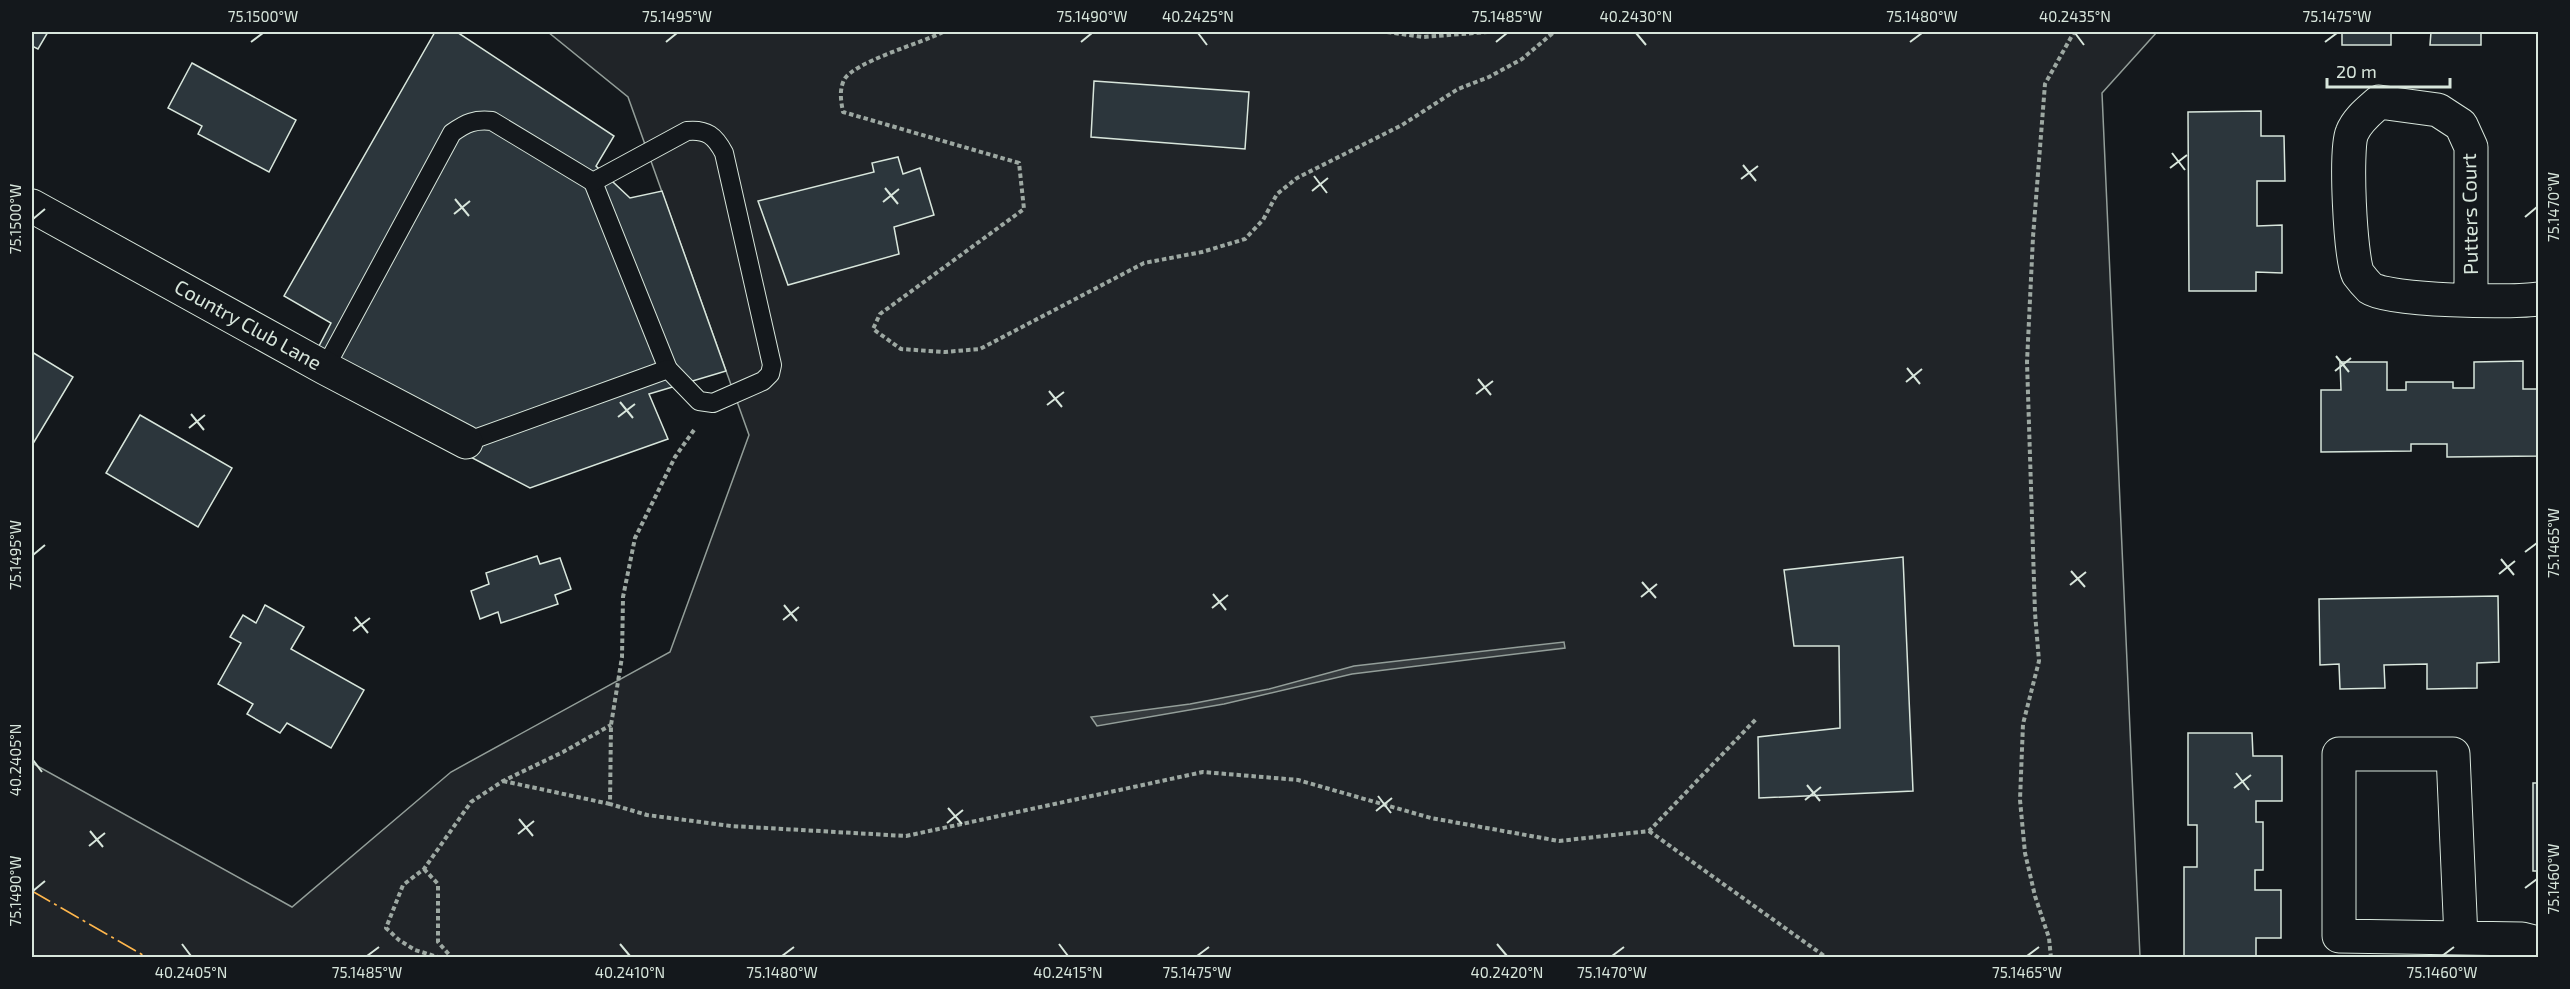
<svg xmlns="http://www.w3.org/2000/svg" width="2570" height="989" viewBox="0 0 2570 989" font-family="'Exo 2',sans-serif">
<rect width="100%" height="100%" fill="#14181c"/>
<path fill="#202428" stroke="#939e99" stroke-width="1.5" d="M 548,32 L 2157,32 L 2102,93 L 2140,957 L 32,957 L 32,763 L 292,907 L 451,772 L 670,652 L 749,435 L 628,97 Z"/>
<path fill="#363b3e" stroke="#939e99" stroke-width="1.5" d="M 1564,642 L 1565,648 L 1352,674 L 1224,704 L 1097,726 L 1091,717 L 1190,704 L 1269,689 L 1354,666 Z"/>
<g fill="#2c363c" stroke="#d8e6dc" stroke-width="1.5">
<path d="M 32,32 L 48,32 L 38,49 L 32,46 Z"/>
<path d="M 435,32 L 457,32 L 614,136 L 596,166 L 630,198 L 662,191 L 726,371 L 649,394 L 668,439 L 530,488 L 306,371 L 331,323 L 284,296 Z"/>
<rect x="2342" y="32" width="49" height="13"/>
<path d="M 2431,32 L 2481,32 L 2481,45 L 2430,45 Z"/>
<path d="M 192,63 L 296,120 L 269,172 L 198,134 L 202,126 L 168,108 Z"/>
<path d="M 1094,81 L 1249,92 L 1245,149 L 1091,137 Z"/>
<path d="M 2538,104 L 2538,195 L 2537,195 Z"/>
<path d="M 2261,111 L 2261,136 L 2284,136 L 2285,181 L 2257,181 L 2257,226 L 2282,225 L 2282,273 L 2256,272 L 2256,291 L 2189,291 L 2188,112 Z"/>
<path d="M 898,157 L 903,174 L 920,168 L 934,215 L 894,227 L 899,254 L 788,285 L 758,201 L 874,172 L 872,163 Z"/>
<path d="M 32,352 L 73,377 L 34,442 L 32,440 Z"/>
<path d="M 2523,361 L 2523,389 L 2538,389 L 2538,456 L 2447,457 L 2447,444 L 2411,444 L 2411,451 L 2321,452 L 2321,390 L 2341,390 L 2340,362 L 2387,362 L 2387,390 L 2406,390 L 2406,382 L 2453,382 L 2453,388 L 2474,388 L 2474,362 Z"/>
<path d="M 140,415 L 232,468 L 198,527 L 106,473 Z"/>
<path d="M 537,556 L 540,564 L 560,558 L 571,589 L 555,595 L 558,604 L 501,623 L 498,612 L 480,619 L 471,591 L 489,584 L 486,573 Z"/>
<path d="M 1903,557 L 1913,791 L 1759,798 L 1758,737 L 1840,728 L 1839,646 L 1794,646 L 1784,570 Z"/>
<path d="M 2498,596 L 2499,662 L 2477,663 L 2477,688 L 2427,689 L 2427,664 L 2384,665 L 2385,688 L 2340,689 L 2339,664 L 2320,665 L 2319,599 Z"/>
<path d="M 265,605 L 304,627 L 291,649 L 364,690 L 331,748 L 287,723 L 280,733 L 247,714 L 253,704 L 218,684 L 241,643 L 230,637 L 243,615 L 256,623 Z"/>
<path d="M 2188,733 L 2252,733 L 2253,756 L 2282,756 L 2282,801 L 2256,801 L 2256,822 L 2263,822 L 2263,870 L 2255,870 L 2255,890 L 2281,890 L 2281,938 L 2256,938 L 2256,958 L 2184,958 L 2184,867 L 2197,867 L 2197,825 L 2188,825 Z"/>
<rect x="2533" y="783" width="5" height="88"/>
</g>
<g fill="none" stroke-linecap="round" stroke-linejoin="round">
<g stroke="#d8e6dc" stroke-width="20">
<g id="lane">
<path d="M 593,182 L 668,369"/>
<path d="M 325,368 L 452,133 C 466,123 475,119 492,121 L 593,182 L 687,131 C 707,129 715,136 724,153 L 772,365 L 770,374 L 763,381 L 713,403 L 699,401 L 668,369 L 466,442"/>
</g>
</g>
<g stroke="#d8e6dc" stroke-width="35">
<g id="street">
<path d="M 32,206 L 325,368 L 466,442"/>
<path d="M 2471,299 L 2471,147 L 2461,125 L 2438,110 L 2379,102 C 2369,111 2357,120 2352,133 C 2345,149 2350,257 2358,274 C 2361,278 2367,285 2370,288 C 2388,301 2514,303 2538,299"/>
<path d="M 2461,938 L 2453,754 L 2339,754 L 2339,936 L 2522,939 L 2538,943"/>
</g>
</g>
<g stroke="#9da8a2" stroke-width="4" stroke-dasharray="4.5 3" stroke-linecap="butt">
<path d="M 943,32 C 922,43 853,62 844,80 C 839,91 841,101 843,112 L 1019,163 L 1024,209 L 880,314 L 873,329 L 901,349 L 945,352 L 980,349 L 1144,263 L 1202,252 L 1245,239 L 1263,220 L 1277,194 L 1297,178 L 1402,125 L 1458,89 L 1489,77 L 1522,59 L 1554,32"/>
<path d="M 1387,32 L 1423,37 L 1487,32"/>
<path d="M 694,430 L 675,457 L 635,538 L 623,597 L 622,657 L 611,725 L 610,804 L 647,815 L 731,826 L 906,836 L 1203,772 L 1298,780 L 1431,818 L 1559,841 L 1649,831 L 1757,718"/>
<path d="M 503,781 L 610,804"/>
<path d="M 1649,831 L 1827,958"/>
<path d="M 424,869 L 438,884 L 438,942 L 452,958"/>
<path d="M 441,958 L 415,950 L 399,940 L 386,928 L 403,885 L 424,869 L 471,802 L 503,781 L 563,752 L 611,725"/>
<path d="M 2051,958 L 2049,938 L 2035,896 L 2025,853 L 2020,800 L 2023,724 L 2039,661 L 2035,613 L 2027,362 L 2033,237 L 2045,84 L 2074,32"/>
</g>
<use href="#lane" stroke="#14181c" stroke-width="18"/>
<use href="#street" stroke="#14181c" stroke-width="33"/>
<path stroke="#ffb74d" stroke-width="1.5" stroke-dasharray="21 4.5 3 4.5" stroke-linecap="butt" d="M 32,891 L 148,958"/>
</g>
<path fill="none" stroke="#d8e6dc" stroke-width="2" d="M 1198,33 L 1207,45M 1636,33 L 1646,45M 2075,33 L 2084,45M 251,42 L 263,33M 666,42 L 677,33M 1081,42 L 1092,33M 1496,42 L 1507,33M 1910,42 L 1922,33M 2325,42 L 2337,33M 2172,153 L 2185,170M 1743,165 L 1756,181M 2170,168 L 2187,155M 1314,176 L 1327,193M 1741,179 L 1758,166M 885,188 L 898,204M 1312,191 L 1328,178M 455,199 L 469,216M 883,202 L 899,189M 454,214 L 470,201M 2525,217 L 2537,207M 33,219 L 45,209M 2336,356 L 2349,372M 1907,368 L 1920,384M 2335,371 L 2351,358M 1478,379 L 1491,395M 1906,382 L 1922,369M 1049,391 L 1062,407M 1476,394 L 1493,381M 620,402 L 633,418M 1047,405 L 1064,392M 191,414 L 204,430M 618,417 L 635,404M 189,428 L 205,415M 2525,552 L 2537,543M 33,555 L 45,545M 2501,559 L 2514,575M 2071,571 L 2085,587M 2499,574 L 2515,561M 1642,582 L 1656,598M 2070,585 L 2086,572M 1213,594 L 1226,610M 1641,597 L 1657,584M 784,605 L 797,621M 1212,608 L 1228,595M 355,617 L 368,633M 783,620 L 799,607M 353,631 L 370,618M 33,760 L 42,772M 2236,773 L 2249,790M 1807,785 L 1820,801M 2234,788 L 2251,775M 1378,796 L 1391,813M 1805,800 L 1821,787M 948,808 L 962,824M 1376,811 L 1392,798M 519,819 L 533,836M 947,823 L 963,810M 90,831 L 103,847M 518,834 L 534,821M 89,846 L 105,833M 2525,888 L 2537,879M 33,891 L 45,881M 182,944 L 191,956M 620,944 L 630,956M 1059,944 L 1068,956M 1497,944 L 1507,956M 367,956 L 379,947M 782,956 L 794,947M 1197,956 L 1209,947M 1612,956 L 1624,947M 2027,956 L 2039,947M 2442,956 L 2454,947"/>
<g text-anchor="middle" stroke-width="4.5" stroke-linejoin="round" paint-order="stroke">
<g font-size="20" fill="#d8e6dc" stroke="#14181c">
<text transform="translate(2470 214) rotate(-91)" y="7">Putters Court</text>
<text transform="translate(248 325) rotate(29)" y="7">Country Club Lane</text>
</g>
</g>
<rect width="2570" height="989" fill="none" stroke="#14181c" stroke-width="66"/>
<path d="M2327 78v9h123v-9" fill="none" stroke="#d8e6dc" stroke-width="3"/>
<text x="2336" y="78" font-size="18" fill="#d8e6dc" stroke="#14181c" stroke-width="4.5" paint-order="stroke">20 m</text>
<rect x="33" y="33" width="2504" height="923" fill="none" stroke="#d8e6dc" stroke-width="2"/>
<g font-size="15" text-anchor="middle" fill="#d8e6dc">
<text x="263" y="22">75.1500°W</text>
<text x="677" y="22">75.1495°W</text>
<text x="1092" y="22">75.1490°W</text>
<text x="1198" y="22">40.2425°N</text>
<text x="1507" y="22">75.1485°W</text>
<text x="1636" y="22">40.2430°N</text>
<text x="1922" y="22">75.1480°W</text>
<text x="2075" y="22">40.2435°N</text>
<text x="2337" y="22">75.1475°W</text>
<text transform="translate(2554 207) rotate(-90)" y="5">75.1470°W</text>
<text transform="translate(16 219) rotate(-90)" y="5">75.1500°W</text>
<text transform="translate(2554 543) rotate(-90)" y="5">75.1465°W</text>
<text transform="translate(16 555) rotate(-90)" y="5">75.1495°W</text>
<text transform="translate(16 760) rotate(-90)" y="5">40.2405°N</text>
<text transform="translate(2554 879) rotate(-90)" y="5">75.1460°W</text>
<text transform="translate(16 891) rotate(-90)" y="5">75.1490°W</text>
<text x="191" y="978">40.2405°N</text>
<text x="367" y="978">75.1485°W</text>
<text x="630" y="978">40.2410°N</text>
<text x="782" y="978">75.1480°W</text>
<text x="1068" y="978">40.2415°N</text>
<text x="1197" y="978">75.1475°W</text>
<text x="1507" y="978">40.2420°N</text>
<text x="1612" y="978">75.1470°W</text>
<text x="2027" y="978">75.1465°W</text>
<text x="2442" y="978">75.1460°W</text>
</g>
</svg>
